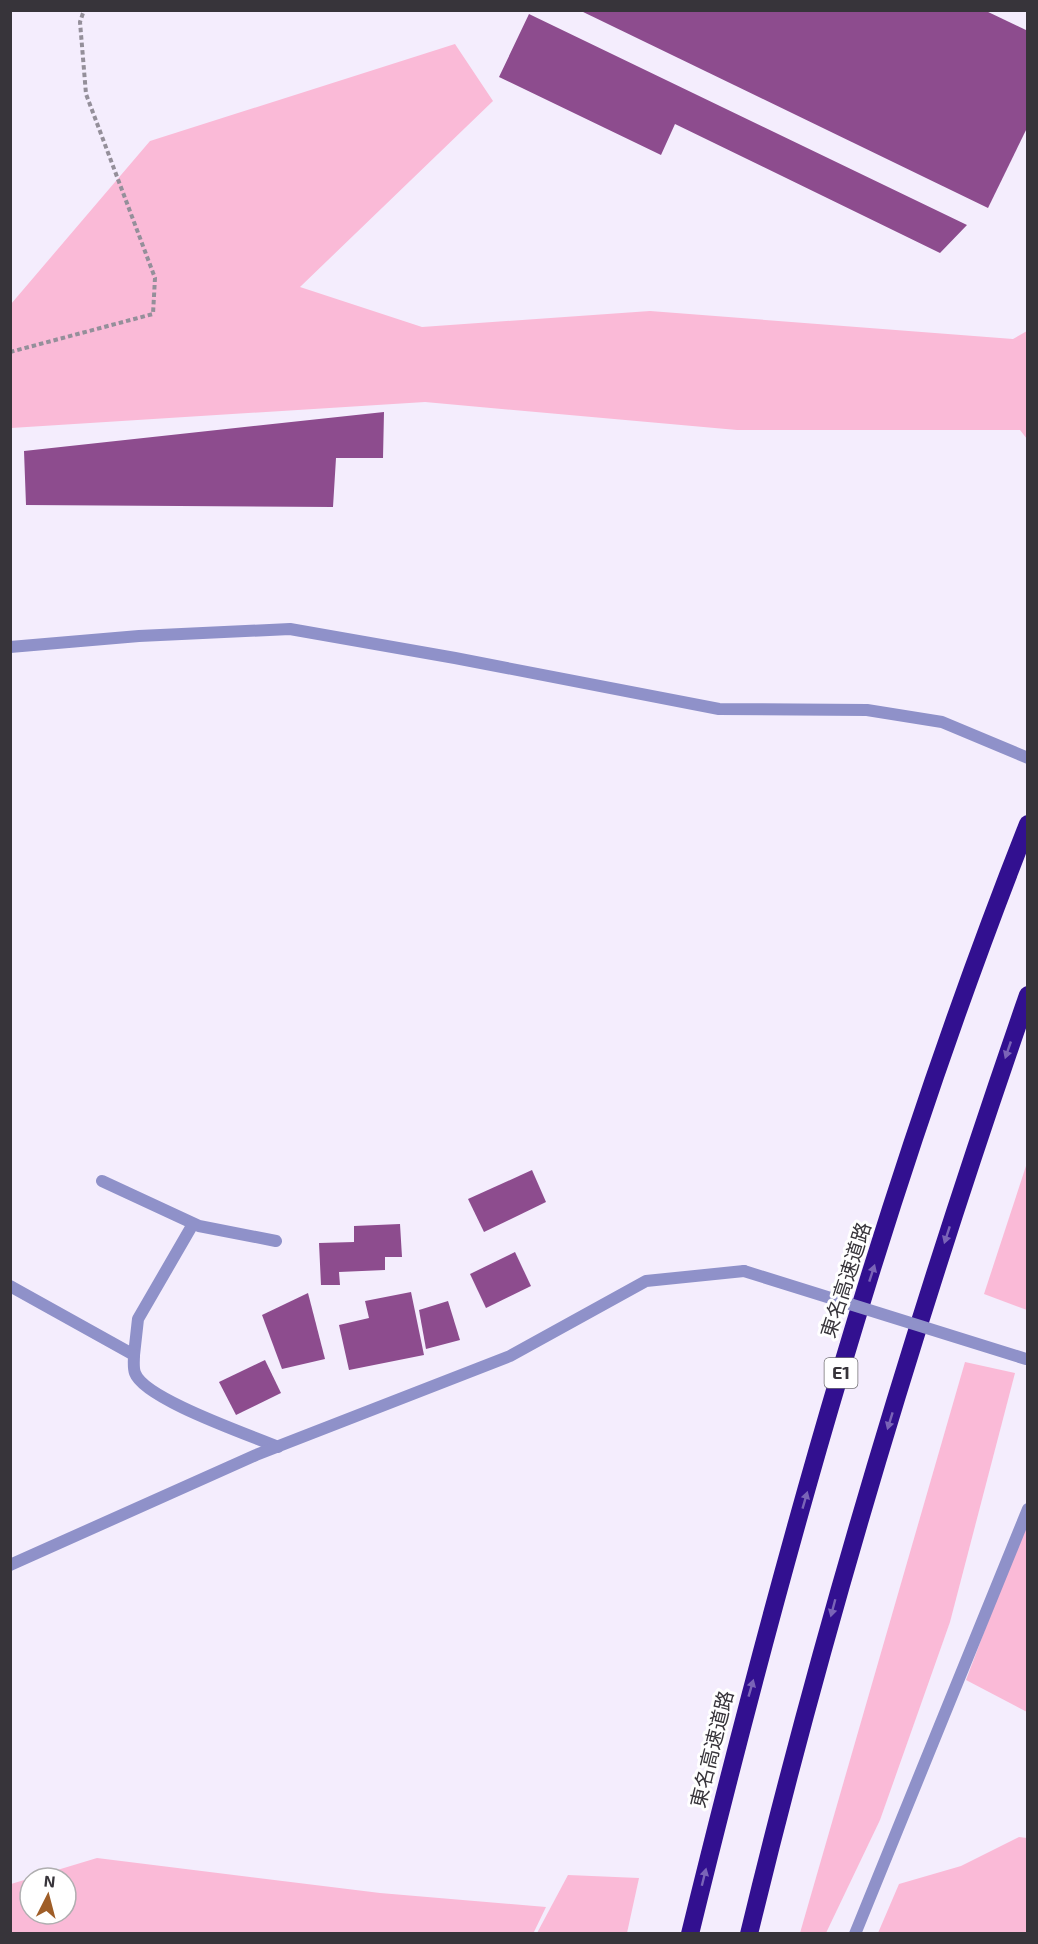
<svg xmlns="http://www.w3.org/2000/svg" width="1038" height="1944" viewBox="0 0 1038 1944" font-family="'Exo 2','Noto Sans JP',sans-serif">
<rect width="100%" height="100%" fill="#f4edfd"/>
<g fill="#fabad7" fill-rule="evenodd">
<path d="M 455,44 L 493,101 L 300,287 L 422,327 L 650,311 L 1013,339 L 1027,331 L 1027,439 L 1020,430 L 737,430 L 425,402 L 11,428 L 11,304 L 150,141 Z"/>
<path d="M 1027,1163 L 1027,1310 L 984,1294 Z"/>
<path d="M 965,1362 L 1015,1373 L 950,1622 L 880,1820 L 826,1933 L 800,1933 Z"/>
<path d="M 1027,1518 L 1027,1712 L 966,1680 Z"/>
<path d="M 1019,1837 L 1027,1838 L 1027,1933 L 878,1933 L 899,1884 L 961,1866 Z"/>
<path d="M 97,1858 L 380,1893 L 546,1907 L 533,1934 L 11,1933 L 11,1884 ZM 30,1878 L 66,1878 L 66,1914 L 30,1914 Z"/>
<path d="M 568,1875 L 639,1878 L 627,1933 L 537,1933 Z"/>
</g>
<g fill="#8d4c8e">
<path d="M 579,10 L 984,10 L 1028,31 L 1028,126 L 988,208 Z"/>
<path d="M 529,14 L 967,225 L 940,253 L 675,124 L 661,155 L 499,77 Z"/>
<path d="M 384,412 L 383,458 L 336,458 L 333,507 L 26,505 L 24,451 Z"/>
<path d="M 532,1170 L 546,1202 L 484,1232 L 468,1199 Z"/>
<path d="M 400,1224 L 402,1257 L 385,1257 L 385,1270 L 339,1272 L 340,1285 L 321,1285 L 319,1243 L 354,1242 L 354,1226 Z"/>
<path d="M 515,1252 L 531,1286 L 486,1308 L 470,1274 Z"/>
<path d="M 411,1292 L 424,1355 L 349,1370 L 339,1325 L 369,1318 L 365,1301 Z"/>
<path d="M 308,1293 L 325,1359 L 282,1369 L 262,1315 Z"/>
<path d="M 448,1301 L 460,1340 L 426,1349 L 419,1310 Z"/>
<path d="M 265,1360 L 281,1393 L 236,1415 L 219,1382 Z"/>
</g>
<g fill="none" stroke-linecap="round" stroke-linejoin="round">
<path stroke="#948f9a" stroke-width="4" stroke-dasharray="4.5 3" stroke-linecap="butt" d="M 10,352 L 153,314 L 155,278 L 86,94 L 80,22 L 84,10"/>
<g stroke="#8f91c9" stroke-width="12">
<path d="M 102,1181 L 199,1226 L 276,1241"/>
<path d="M 10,1286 L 134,1355 L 138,1319 L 193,1224"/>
<path d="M 134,1355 C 134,1360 133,1368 135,1373 C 144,1399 250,1435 278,1447"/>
</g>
<g stroke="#8f91c9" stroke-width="12">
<path d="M 10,647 L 139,636 L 290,629 L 455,658 L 719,709 L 867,710 L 942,722 L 1028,758"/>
<path d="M 10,1565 L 256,1455 L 510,1356 L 646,1281 L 744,1271"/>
<path d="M 855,1934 L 1028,1509"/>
</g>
<g stroke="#321090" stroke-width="18">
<path d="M 690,1934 C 782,1558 886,1183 1028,824"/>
<path d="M 749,1934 C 826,1616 921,1303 1028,995"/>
</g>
<path stroke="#8f91c9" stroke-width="12" d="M 744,1271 L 1026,1359"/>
</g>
<defs><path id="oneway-solid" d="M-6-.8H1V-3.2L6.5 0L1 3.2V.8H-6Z" transform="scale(1.5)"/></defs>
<g fill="#7a64b7">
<use href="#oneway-solid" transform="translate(1008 1050) rotate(109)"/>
<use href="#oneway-solid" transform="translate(947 1235) rotate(108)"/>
<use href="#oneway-solid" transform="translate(872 1273) rotate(-72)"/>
<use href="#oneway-solid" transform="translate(890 1421) rotate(107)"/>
<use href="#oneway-solid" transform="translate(805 1500) rotate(-74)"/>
<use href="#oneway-solid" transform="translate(833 1608) rotate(105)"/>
<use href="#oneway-solid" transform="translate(751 1688) rotate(-74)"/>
<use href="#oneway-solid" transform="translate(704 1877) rotate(-76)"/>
</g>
<g text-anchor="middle" stroke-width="6" stroke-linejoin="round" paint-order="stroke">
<rect fill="#fff" stroke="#737175" stroke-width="1.5" x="824.5" y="1358" width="33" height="30" rx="4.5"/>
<g font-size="18" font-weight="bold" fill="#37343a">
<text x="841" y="1379">E1</text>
</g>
<g font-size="20" fill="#37343a" stroke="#fff">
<text transform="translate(846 1280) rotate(-72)" y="7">東名高速道路</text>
<text transform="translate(712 1749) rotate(-76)" y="7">東名高速道路</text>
</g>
</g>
<rect width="1038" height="1944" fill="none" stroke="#37343a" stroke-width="24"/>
<g transform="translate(48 1896) rotate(6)"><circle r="28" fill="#ffffff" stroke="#afaeb0" stroke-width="1.5"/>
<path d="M0-4.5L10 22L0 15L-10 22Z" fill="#9f5e28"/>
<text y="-9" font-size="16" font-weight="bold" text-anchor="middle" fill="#37343a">N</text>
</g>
</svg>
